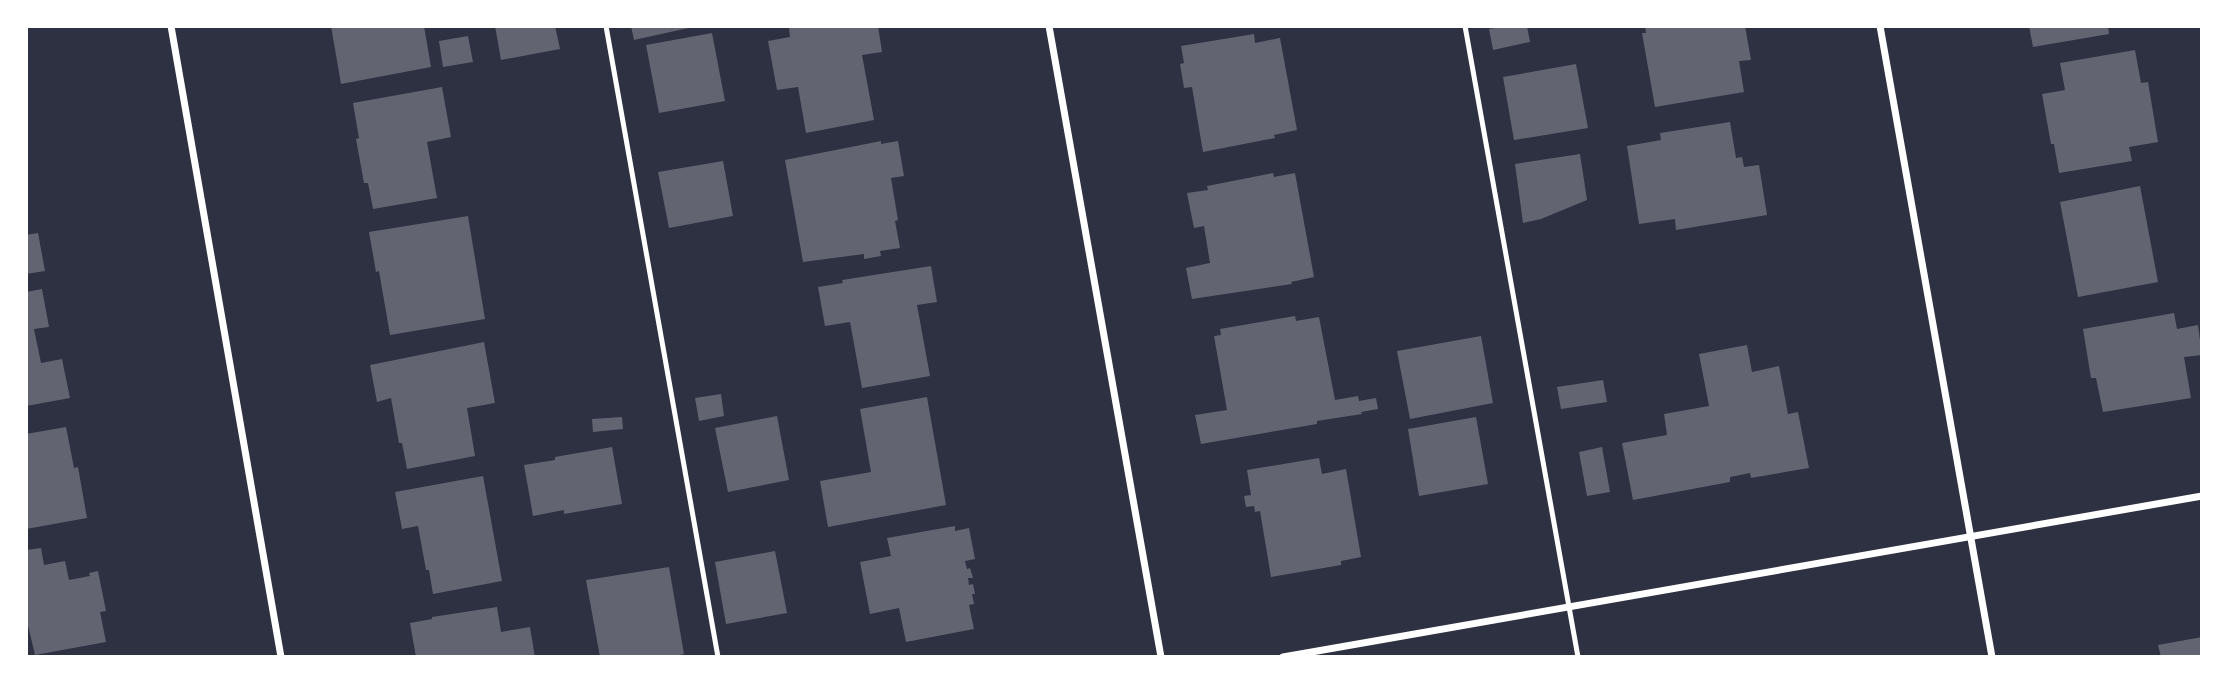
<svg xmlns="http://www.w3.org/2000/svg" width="2228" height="683" viewBox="0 0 2228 683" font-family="Mulish,sans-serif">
<rect width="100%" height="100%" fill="#2d3142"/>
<g fill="#626471">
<path d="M 331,26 L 424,26 L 431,67 L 341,84 Z"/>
<path d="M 495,26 L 555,26 L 560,49 L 501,60 Z"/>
<path d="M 631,26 L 693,26 L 693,27 L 634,40 Z"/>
<path d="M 797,26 L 878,26 L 882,52 L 862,55 L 874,120 L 806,133 L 798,87 L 777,90 L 768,41 L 790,37 L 789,28 Z"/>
<path d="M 1507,26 L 1527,26 L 1530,42 L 1493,50 L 1489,29 Z"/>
<path d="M 1645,26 L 1745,26 L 1751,60 L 1739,61 L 1744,92 L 1655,107 L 1642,33 L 1646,33 Z"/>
<path d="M 2029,26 L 2108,26 L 2109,34 L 2033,47 Z"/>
<path d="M 712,33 L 725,101 L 659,113 L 646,45 Z"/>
<path d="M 1254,34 L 1255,43 L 1280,38 L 1297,130 L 1274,135 L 1275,138 L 1203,152 L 1192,87 L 1184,88 L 1180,64 L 1184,63 L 1181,46 Z"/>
<path d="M 468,36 L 473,62 L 443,67 L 439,41 Z"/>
<path d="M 2135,50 L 2141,83 L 2148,82 L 2158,142 L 2129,147 L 2132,161 L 2059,173 L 2054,144 L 2051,144 L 2042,94 L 2065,90 L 2060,63 Z"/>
<path d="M 1576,64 L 1588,128 L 1514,140 L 1503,77 Z"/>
<path d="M 442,87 L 451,137 L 427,142 L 437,198 L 373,209 L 368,183 L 364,183 L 356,139 L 359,138 L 353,103 Z"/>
<path d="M 1730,122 L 1736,158 L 1742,157 L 1744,167 L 1759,165 L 1767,215 L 1676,230 L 1675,219 L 1639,224 L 1627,146 L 1661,140 L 1660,133 Z"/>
<path d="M 881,141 L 881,144 L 898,141 L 904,176 L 891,178 L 898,220 L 895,221 L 900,248 L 880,251 L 881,256 L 864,259 L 864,254 L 803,262 L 785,160 Z"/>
<path d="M 1580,154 L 1587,200 L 1541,219 L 1523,223 L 1515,164 Z"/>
<path d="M 723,161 L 733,216 L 669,228 L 658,172 Z"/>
<path d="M 1273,173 L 1274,177 L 1295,173 L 1314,277 L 1291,282 L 1292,284 L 1192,299 L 1186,268 L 1210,263 L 1204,226 L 1194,228 L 1187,193 L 1208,190 L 1207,186 Z"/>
<path d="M 2140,186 L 2158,282 L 2078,297 L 2060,202 Z"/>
<path d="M 468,216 L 485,319 L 390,335 L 379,271 L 376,272 L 369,232 Z"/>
<path d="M 38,233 L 45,271 L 26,274 L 26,235 Z"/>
<path d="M 931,266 L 937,302 L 917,305 L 930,376 L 862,388 L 850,322 L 825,326 L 818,287 L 843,283 L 842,280 Z"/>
<path d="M 42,289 L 49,327 L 34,329 L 41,363 L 62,359 L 70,398 L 26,406 L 26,292 Z"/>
<path d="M 2174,313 L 2177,329 L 2198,325 L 2202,355 L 2184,357 L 2191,398 L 2103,412 L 2096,378 L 2091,378 L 2083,329 Z"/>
<path d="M 1295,316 L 1296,321 L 1319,317 L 1335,400 L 1358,396 L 1359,401 L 1376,398 L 1378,409 L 1361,412 L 1362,414 L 1317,421 L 1317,424 L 1201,444 L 1195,415 L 1227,410 L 1214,336 L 1221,335 L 1220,329 Z"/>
<path d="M 1481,336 L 1493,403 L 1410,419 L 1397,351 Z"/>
<path d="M 484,342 L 495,403 L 467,408 L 475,456 L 407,469 L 402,443 L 399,443 L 391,398 L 377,402 L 370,365 Z"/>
<path d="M 1747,345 L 1752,372 L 1779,366 L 1788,414 L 1798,412 L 1809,468 L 1751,478 L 1750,473 L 1730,477 L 1730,482 L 1633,500 L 1622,443 L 1667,435 L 1664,414 L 1709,406 L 1699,354 Z"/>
<path d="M 1603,380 L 1607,402 L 1561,409 L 1557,387 Z"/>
<path d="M 721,394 L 724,416 L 699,421 L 695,398 Z"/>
<path d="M 927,397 L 946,505 L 828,527 L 820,481 L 871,472 L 860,409 Z"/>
<path d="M 777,416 L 789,480 L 728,492 L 715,428 Z"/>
<path d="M 622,417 L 623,429 L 593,432 L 592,419 Z"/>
<path d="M 1476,417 L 1488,484 L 1419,496 L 1408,429 Z"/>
<path d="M 66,427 L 74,468 L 78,467 L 87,518 L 26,529 L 26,434 Z"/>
<path d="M 612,447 L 622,504 L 564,514 L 564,510 L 533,516 L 524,465 L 555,460 L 555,457 Z"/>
<path d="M 1602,447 L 1610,492 L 1587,496 L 1579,452 Z"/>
<path d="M 1319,458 L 1322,474 L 1346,469 L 1361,557 L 1341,561 L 1341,565 L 1271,577 L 1260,511 L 1255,512 L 1254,506 L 1246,507 L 1244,496 L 1251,495 L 1247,470 Z"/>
<path d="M 483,476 L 502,581 L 433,594 L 429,570 L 426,570 L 418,526 L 402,529 L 395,492 Z"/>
<path d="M 955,526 L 955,531 L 969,528 L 975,559 L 965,561 L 967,569 L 970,568 L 973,578 L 968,578 L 969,585 L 973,584 L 975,594 L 972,594 L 974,604 L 969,605 L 974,629 L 906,642 L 899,608 L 870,614 L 860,562 L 891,556 L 887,538 Z"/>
<path d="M 41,548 L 44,565 L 65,561 L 69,580 L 90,576 L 89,573 L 98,571 L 106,611 L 100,612 L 106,642 L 35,655 L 26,617 L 26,550 Z"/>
<path d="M 775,551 L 787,613 L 726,624 L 715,562 Z"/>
<path d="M 669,567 L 684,654 L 671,657 L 600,657 L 586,580 Z"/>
<path d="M 497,607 L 501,632 L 530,627 L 535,657 L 416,657 L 410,623 L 432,619 L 432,617 Z"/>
<path d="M 2202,637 L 2202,657 L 2161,657 L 2158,645 Z"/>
</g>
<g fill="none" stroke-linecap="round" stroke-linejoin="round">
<g stroke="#fff" stroke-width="5">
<path d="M 606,26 L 718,657"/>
<path d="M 1465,26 L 1578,657"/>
</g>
<g stroke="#fff" stroke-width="7">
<path d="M 171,26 L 281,657"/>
<path d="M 1049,26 L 1161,657"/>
<path d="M 1880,26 L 1992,657"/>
<path d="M 1283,657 L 2202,496"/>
</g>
</g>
<rect width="2228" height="683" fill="none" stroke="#ffffff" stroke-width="56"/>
</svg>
